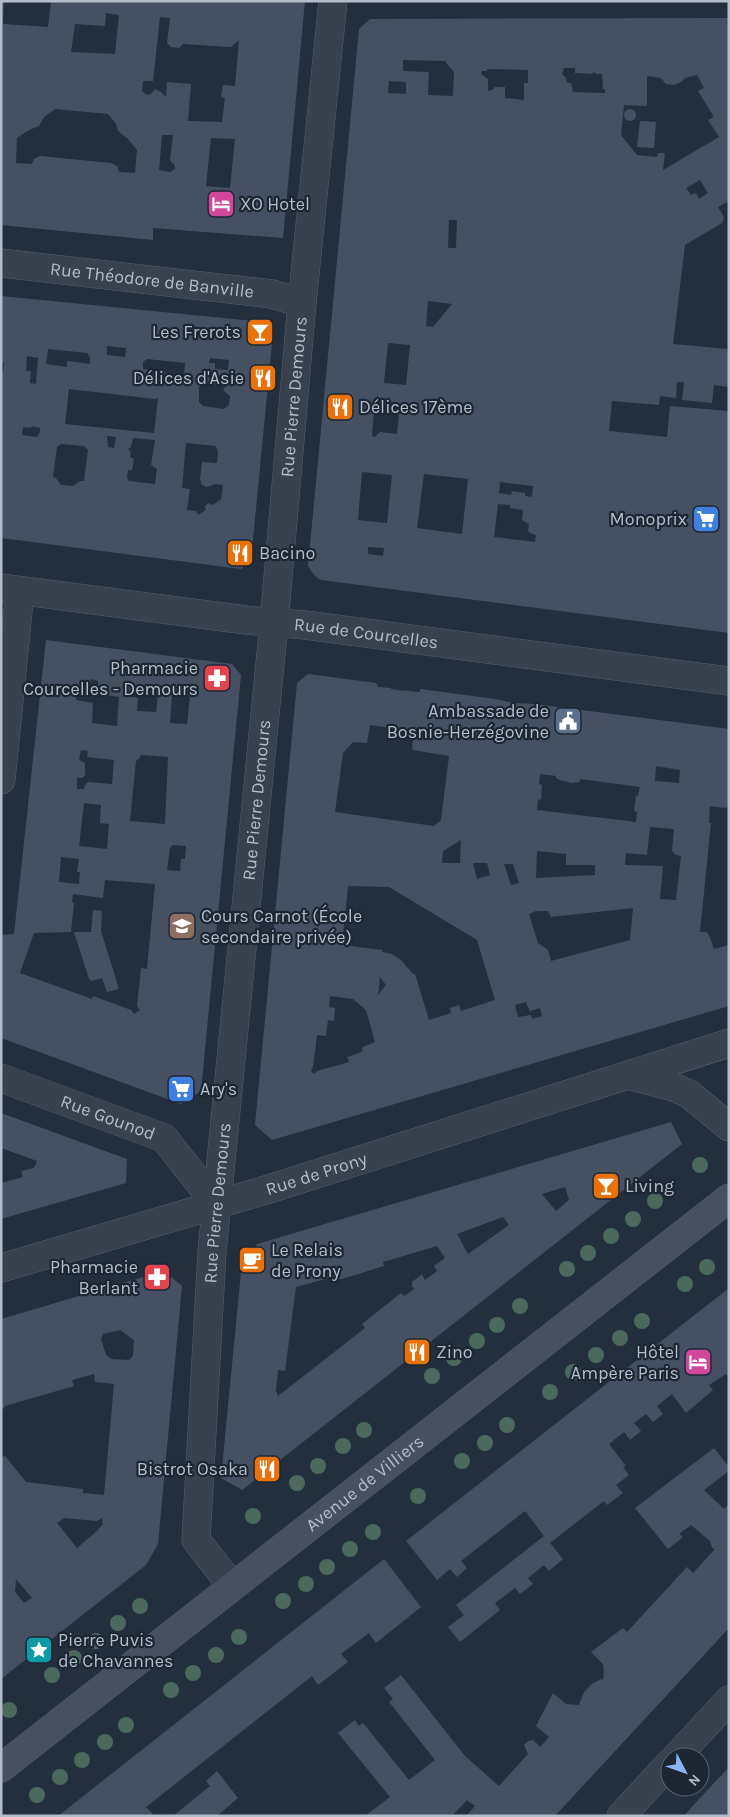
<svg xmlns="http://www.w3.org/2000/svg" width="730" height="1817" viewBox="0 0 730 1817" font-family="Karla,sans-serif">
<rect width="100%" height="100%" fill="#242f3e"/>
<g fill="#455162" fill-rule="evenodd">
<path d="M 1,1 L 4,1 L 3,24 L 48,27 L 51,1 L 305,1 L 283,238 L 153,228 L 153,240 L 1,225 ZM 106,13 L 119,15 L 115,54 L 71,52 L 75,24 L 105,26 ZM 160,17 L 170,18 L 167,43 L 171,47 L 179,48 L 183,44 L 231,47 L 239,40 L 235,86 L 223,85 L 221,97 L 225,98 L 222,122 L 188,121 L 191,84 L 167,82 L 166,97 L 161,92 L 155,89 L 150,95 L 145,94 L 142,91 L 143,81 L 153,81 ZM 55,109 L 108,114 L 116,124 L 118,131 L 128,139 L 137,150 L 135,173 L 119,172 L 117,166 L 111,163 L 40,156 L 34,159 L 32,164 L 16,163 L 17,138 L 29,130 L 39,126 L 44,117 ZM 162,135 L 173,135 L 170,160 L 175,166 L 175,169 L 170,172 L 159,170 ZM 211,138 L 235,139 L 230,188 L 206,186 Z"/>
<path d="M 729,18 L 729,201 L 718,207 L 724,217 L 722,223 L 685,245 L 673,344 L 729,349 L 729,387 L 714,385 L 712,403 L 682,400 L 684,382 L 677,382 L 676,398 L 660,396 L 659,405 L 612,401 L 609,431 L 667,437 L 670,406 L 729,411 L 729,633 L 321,580 L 317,578 L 311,571 L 308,566 L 359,29 L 370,19 ZM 403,60 L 446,61 L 446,63 L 454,72 L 453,96 L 428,95 L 429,72 L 403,71 ZM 564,68 L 575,68 L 575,73 L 592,74 L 594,72 L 596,74 L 602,74 L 603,89 L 605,89 L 605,93 L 573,92 L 571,83 L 567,83 L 566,78 L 562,74 ZM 488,69 L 528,70 L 528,83 L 524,83 L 524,100 L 505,98 L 505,87 L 495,87 L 492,90 L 488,91 L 488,79 L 481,74 L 482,71 L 486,71 ZM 697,75 L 704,88 L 698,91 L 714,117 L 708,120 L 719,137 L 663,170 L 665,153 L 658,153 L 657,157 L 637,155 L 621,135 L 624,105 L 647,106 L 647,76 L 661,78 L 666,84 L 674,85 L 681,82 L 685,78 ZM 389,81 L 406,82 L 406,94 L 388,93 ZM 700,180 L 708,193 L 699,199 L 696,193 L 691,195 L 686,188 ZM 449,220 L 457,220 L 456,248 L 448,248 ZM 428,301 L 452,304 L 433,327 L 426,326 ZM 388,343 L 410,345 L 406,385 L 384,383 ZM 375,398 L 383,401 L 400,403 L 397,434 L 380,432 L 375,437 L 372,436 ZM 362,472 L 392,475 L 387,523 L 358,520 ZM 424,474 L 468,479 L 462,534 L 417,528 ZM 500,482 L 533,486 L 532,497 L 525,496 L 525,493 L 512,491 L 511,495 L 499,493 ZM 498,504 L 510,505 L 510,508 L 523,510 L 522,520 L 529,524 L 528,531 L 532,534 L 536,535 L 535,542 L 494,537 ZM 368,547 L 384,548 L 383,556 L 368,554 Z"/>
<circle cx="630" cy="115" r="6"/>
<path d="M 640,121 L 656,122 L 654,148 L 637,147 Z"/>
<path d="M 1,296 L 264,322 L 273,333 L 251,560 L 241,569 L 1,538 L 1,372 L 3,372 L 4,363 L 1,363 ZM 107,346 L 126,348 L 125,357 L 107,355 ZM 48,349 L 87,353 L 90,357 L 90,364 L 67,361 L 67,367 L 46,364 ZM 27,356 L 38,358 L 36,384 L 30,383 L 31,371 L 26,371 ZM 210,358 L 229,360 L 228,370 L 215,369 L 215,363 L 209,363 ZM 147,359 L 185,363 L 184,377 L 165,376 L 165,371 L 143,369 L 143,362 ZM 206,383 L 226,386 L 223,390 L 230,396 L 229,405 L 224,409 L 203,406 L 199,402 L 199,387 ZM 69,389 L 155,399 L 158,398 L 154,433 L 65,424 ZM 32,426 L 40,428 L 40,432 L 37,437 L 22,435 L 23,427 L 31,428 ZM 107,436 L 116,437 L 114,448 L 108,447 ZM 133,438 L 155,440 L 151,465 L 157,469 L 155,484 L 129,481 L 127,478 L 128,470 L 132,470 L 134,459 L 130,457 L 131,452 L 128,449 L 131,447 ZM 186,443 L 216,446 L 218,453 L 217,463 L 202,462 L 200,479 L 202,485 L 207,487 L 215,484 L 223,485 L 221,499 L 213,505 L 208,503 L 205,507 L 206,510 L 198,515 L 196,511 L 187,510 L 190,489 L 182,488 ZM 61,444 L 84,446 L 88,450 L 84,481 L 80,481 L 73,486 L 61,485 L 56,478 L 53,477 L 57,447 Z"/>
<path d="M 46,640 L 232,664 L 241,675 L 201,1091 L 181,1104 L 1,1038 L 1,935 L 14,934 ZM 91,679 L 98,681 L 98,694 L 119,697 L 117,726 L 92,723 L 93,703 L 76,700 L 77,692 L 85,693 L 89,692 ZM 137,691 L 158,695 L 156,712 L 137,711 L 138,698 L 131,697 L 132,693 ZM 182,691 L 190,697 L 187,724 L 170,723 L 172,695 L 182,696 ZM 81,750 L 88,751 L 87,757 L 114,760 L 112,784 L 88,782 L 85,785 L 84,789 L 77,789 L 77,778 L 82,778 L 85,775 L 85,763 L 79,760 ZM 141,755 L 168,757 L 165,824 L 130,821 L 136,761 L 139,759 ZM 84,803 L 101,805 L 100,823 L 109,824 L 107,849 L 79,846 ZM 173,845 L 186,846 L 185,859 L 181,859 L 180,871 L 167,870 L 170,848 ZM 61,857 L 79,859 L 77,872 L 80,872 L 79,884 L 59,882 ZM 105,880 L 155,884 L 147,969 L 141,968 L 137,1006 L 140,1010 L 134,1014 L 131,1010 L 93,996 L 92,999 L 20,973 L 34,933 L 71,932 L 74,903 L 72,902 L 73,894 L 103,898 Z"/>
<path d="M 308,674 L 376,683 L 378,687 L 391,688 L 391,689 L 404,691 L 404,690 L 417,692 L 420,692 L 420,689 L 495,699 L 514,703 L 535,704 L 729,729 L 729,806 L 726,808 L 710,806 L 709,823 L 711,823 L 700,932 L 706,932 L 709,935 L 714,949 L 729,945 L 729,1006 L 272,1140 L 255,1125 L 297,683 ZM 370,725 L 414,731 L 412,748 L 413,750 L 449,756 L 441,820 L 434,826 L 335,812 L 343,753 L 353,742 L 367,743 ZM 656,766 L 680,770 L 679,783 L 655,781 ZM 540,774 L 556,776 L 556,778 L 560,780 L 572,783 L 580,782 L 580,779 L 640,787 L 638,796 L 636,796 L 634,811 L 637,812 L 636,822 L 537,810 L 538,799 L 541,800 L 542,785 L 539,784 ZM 650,827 L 674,829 L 672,851 L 676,855 L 681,856 L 676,900 L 660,899 L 663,866 L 625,865 L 626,853 L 647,855 ZM 461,840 L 460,863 L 442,863 L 443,851 ZM 537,851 L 566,854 L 566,865 L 595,865 L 595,875 L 536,878 ZM 473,863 L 487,863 L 490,875 L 477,879 ZM 504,864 L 513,864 L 519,883 L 511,885 ZM 348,886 L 389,887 L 477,940 L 495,1000 L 461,1011 L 459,1005 L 450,1008 L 451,1013 L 429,1020 L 415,974 L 413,974 L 402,961 L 392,954 L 382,952 L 382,950 L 342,945 ZM 633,908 L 630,940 L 551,961 L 548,950 L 538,943 L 529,914 L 536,911 L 548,911 L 551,917 ZM 380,977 L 386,985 L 378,995 ZM 330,996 L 353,999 L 366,1010 L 375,1042 L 363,1047 L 362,1052 L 347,1057 L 349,1062 L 317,1071 L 314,1074 L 311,1071 L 313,1067 L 317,1035 L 326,1036 L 328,1020 L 334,1021 L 335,1008 L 329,1007 ZM 526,1002 L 530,1011 L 540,1008 L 542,1016 L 532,1019 L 531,1015 L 518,1017 L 515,1005 Z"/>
<path d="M 93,910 L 102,911 L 101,931 L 119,989 L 107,992 L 102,978 L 92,981 L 89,979 L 74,932 L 91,932 Z"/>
<path d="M 1,1113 L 127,1159 L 126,1183 L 1,1219 L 1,1183 L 23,1177 L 21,1171 L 34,1168 L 37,1161 L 1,1148 Z"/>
<path d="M 671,1122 L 682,1144 L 242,1490 L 221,1478 L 242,1262 L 257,1244 ZM 565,1187 L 569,1200 L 556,1211 L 542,1194 ZM 503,1217 L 509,1225 L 468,1254 L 457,1234 ZM 437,1246 L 445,1258 L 434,1266 L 437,1271 L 425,1280 L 422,1274 L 412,1282 L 412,1286 L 414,1289 L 404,1296 L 401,1293 L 362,1324 L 365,1328 L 278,1396 L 276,1391 L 278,1370 L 285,1371 L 296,1287 L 333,1277 L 334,1281 L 352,1276 L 384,1266 L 383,1262 Z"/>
<path d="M 164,1271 L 182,1286 L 158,1544 L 146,1565 L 1,1679 L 1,1457 L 5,1456 L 26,1482 L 83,1489 L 83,1493 L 104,1495 L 114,1384 L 95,1382 L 94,1374 L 72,1380 L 74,1386 L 5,1406 L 1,1412 L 1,1319 ZM 120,1330 L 134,1340 L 133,1356 L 129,1360 L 111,1359 L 106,1355 L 101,1339 L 103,1334 ZM 64,1518 L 97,1521 L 102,1518 L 103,1524 L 97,1531 L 77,1548 L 57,1523 ZM 16,1579 L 32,1598 L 24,1603 L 15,1592 Z"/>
<path d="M 729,1288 L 729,1378 L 726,1374 L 709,1385 L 713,1390 L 686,1413 L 672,1394 L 657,1406 L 663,1414 L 653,1422 L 646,1414 L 634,1423 L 641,1431 L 630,1440 L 624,1432 L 609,1444 L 626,1466 L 623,1467 L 629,1475 L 616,1485 L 623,1493 L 607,1505 L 604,1501 L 550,1543 L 563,1559 L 549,1571 L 544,1565 L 528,1578 L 533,1584 L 520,1594 L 515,1588 L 495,1603 L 500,1610 L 460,1642 L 448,1627 L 464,1615 L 456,1605 L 544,1536 L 525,1511 L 461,1561 L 467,1568 L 457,1577 L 450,1569 L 437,1580 L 406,1541 Z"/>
<path d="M 714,1448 L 729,1467 L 729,1471 L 704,1490 L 724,1509 L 729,1504 L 729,1628 L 555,1816 L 466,1816 L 475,1806 L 467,1800 L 452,1816 L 365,1816 L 390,1797 L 338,1733 L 355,1720 L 359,1726 L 363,1723 L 409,1780 L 435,1760 L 389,1702 L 393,1699 L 384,1688 L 401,1675 L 465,1756 L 499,1786 L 528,1754 L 524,1745 L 528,1741 L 533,1740 L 540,1747 L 549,1737 L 536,1726 L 553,1693 L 566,1704 L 579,1705 L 584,1692 L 592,1684 L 601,1679 L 602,1680 L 604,1677 L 603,1664 L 591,1652 L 623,1628 L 627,1632 L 687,1567 L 693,1573 L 715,1549 L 712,1548 L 710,1541 L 691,1525 L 679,1534 L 683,1537 L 668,1549 L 635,1508 Z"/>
<path d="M 384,1559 L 421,1607 L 376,1643 L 369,1633 L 341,1654 L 348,1662 L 318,1685 L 312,1676 L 146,1807 L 153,1814 L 151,1816 L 58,1816 Z"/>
<path d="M 729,1767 L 729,1816 L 684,1816 L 700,1798 Z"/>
<path d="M 217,1771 L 238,1798 L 217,1816 L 173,1816 L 210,1786 L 206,1781 Z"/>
</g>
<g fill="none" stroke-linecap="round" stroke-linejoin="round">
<g stroke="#565f6c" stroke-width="29">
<g id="minor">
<path id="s1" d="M 1,263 L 272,294 L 302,303"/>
<path d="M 1,780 L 20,591"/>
<path d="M 628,1075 L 673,1087 L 689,1094 L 729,1127"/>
<path id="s2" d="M 1,1078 L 164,1138 L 216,1204"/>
<path id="s3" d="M 1,1268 L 269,1189 L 729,1043"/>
<path id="s4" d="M 232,1586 L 196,1540 L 212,1252 L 274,623 L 302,303 L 333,1"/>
<path d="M 676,1757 L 729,1700"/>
<path d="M 621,1816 L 670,1763"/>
</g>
</g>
<g stroke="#565f6c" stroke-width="29">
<g id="tertiary">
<path id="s5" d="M 1,588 L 246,620 L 305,625 L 729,681"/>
</g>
</g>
<g stroke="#565f6c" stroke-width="29">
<g id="secondary">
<path id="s6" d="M 1,1768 L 729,1198"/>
</g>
</g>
<use href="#minor" stroke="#38414e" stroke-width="28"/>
<use href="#tertiary" stroke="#38414e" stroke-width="28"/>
<use href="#secondary" stroke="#465061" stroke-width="28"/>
</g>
<g fill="#4b6a5d">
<circle cx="700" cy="1165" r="8"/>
<circle cx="655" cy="1201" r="8"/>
<circle cx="633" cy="1219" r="8"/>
<circle cx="611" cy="1236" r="8"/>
<circle cx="588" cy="1253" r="8"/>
<circle cx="707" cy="1267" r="8"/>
<circle cx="567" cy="1269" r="8"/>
<circle cx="685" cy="1284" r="8"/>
<circle cx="520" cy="1306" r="8"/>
<circle cx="642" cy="1321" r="8"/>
<circle cx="497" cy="1325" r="8"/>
<circle cx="620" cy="1338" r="8"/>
<circle cx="477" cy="1341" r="8"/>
<circle cx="596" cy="1355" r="8"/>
<circle cx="454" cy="1358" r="8"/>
<circle cx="573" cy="1372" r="8"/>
<circle cx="432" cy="1376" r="8"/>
<circle cx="550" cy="1392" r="8"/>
<circle cx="507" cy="1425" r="8"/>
<circle cx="364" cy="1430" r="8"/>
<circle cx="485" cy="1443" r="8"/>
<circle cx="343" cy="1446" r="8"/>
<circle cx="462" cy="1461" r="8"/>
<circle cx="318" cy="1466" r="8"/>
<circle cx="297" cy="1483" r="8"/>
<circle cx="418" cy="1496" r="8"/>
<circle cx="253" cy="1516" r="8"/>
<circle cx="373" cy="1532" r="8"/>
<circle cx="350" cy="1549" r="8"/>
<circle cx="327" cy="1567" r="8"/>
<circle cx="306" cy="1584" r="8"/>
<circle cx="283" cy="1601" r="8"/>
<circle cx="140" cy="1606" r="8"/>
<circle cx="118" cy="1623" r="8"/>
<circle cx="239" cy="1637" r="8"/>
<circle cx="96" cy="1641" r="8"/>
<circle cx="216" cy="1655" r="8"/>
<circle cx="74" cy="1658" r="8"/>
<circle cx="193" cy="1673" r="8"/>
<circle cx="52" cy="1675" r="8"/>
<circle cx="171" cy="1690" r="8"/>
<circle cx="9" cy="1710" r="8"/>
<circle cx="126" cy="1725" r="8"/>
<circle cx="105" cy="1742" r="8"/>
<circle cx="82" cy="1760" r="8"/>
<circle cx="60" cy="1777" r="8"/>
<circle cx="37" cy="1795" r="8"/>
</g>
<defs>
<g id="hotel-square" transform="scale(1.4375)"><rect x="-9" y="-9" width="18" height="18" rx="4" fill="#d1479c" stroke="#1d2633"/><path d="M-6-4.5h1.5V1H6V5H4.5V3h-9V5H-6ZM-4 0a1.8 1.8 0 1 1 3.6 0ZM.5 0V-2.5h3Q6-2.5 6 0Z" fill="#fff"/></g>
<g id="bar-square" transform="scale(1.4375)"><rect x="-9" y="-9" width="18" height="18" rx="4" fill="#e8710a" stroke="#1d2633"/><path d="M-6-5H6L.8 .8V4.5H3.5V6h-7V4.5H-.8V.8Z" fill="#fff"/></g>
<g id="restaurant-square" transform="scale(1.4375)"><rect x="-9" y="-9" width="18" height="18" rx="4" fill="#e8710a" stroke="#1d2633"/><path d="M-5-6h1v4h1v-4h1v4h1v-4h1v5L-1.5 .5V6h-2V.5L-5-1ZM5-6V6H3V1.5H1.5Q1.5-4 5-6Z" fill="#fff"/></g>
<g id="supermarket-square" transform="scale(1.4375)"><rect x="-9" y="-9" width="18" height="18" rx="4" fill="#3f7fe0" stroke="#1d2633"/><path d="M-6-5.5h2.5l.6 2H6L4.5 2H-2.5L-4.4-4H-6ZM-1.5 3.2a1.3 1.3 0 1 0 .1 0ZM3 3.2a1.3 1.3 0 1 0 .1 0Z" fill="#fff"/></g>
<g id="pharmacy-square" transform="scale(1.4375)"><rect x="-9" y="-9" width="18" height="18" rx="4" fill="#e0444e" stroke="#1d2633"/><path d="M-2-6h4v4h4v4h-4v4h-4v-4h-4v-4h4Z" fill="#fff"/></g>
<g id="civic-square" transform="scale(1.4375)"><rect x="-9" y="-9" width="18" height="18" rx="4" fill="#5c6f8a" stroke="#1d2633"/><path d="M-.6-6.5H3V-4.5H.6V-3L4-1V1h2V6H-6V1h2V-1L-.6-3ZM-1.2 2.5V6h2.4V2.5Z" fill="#fff"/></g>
<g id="school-square" transform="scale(1.4375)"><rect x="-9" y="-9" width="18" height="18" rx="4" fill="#8d6e63" stroke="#1d2633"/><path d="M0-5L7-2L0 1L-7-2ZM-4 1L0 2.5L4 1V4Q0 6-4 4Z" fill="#fff"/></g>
<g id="cafe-square" transform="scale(1.4375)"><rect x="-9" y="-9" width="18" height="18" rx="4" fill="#e8710a" stroke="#1d2633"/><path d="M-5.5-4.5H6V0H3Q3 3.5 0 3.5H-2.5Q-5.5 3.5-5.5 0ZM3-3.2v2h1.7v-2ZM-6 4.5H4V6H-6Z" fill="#fff"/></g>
<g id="sight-square" transform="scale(1.4375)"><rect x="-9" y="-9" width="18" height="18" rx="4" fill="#0f9aa8" stroke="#1d2633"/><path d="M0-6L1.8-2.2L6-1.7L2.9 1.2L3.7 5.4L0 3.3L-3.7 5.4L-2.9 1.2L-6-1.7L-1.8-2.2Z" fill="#fff"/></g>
</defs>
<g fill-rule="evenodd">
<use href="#hotel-square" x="221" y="204"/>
<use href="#bar-square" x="260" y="332"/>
<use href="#restaurant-square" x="263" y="378"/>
<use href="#restaurant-square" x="340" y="407"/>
<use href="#supermarket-square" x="706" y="519"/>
<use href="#restaurant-square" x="240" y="553"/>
<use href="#pharmacy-square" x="217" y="678"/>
<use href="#civic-square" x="568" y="721"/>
<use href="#school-square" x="182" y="926"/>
<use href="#supermarket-square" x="181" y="1089"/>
<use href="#bar-square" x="606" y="1186"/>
<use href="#cafe-square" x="252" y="1260"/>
<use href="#pharmacy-square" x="157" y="1277"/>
<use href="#restaurant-square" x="417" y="1352"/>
<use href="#hotel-square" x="698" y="1362"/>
<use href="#restaurant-square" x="267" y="1469"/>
<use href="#sight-square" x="39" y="1650"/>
</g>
<g text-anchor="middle" stroke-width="4.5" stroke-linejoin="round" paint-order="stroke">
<g font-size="18" fill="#b4bcc9" stroke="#1d2633" text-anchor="start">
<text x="240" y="210">XO Hotel</text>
<text x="241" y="338" text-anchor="end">Les Frerots</text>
<text x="244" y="384" text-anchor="end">Délices d'Asie</text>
<text x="359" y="413">Délices 17ème</text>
<text x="687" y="525" text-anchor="end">Monoprix</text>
<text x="259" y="559">Bacino</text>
<text x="198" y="674" text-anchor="end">Pharmacie<tspan x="198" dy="21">Courcelles - Demours</tspan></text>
<text x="549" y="717" text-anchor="end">Ambassade de<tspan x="549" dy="21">Bosnie-Herzégovine</tspan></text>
<text x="201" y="922">Cours Carnot (École<tspan x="201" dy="21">secondaire privée)</tspan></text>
<text x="200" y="1095">Ary's</text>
<text x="625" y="1192">Living</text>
<text x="271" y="1256">Le Relais<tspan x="271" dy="21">de Prony</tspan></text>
<text x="138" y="1273" text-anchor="end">Pharmacie<tspan x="138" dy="21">Berlant</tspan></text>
<text x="436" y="1358">Zino</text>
<text x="679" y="1358" text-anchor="end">Hôtel<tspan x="679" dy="21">Ampère Paris</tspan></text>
<text x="248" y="1475" text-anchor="end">Bistrot Osaka</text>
<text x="58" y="1646">Pierre Puvis<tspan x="58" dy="21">de Chavannes</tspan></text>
</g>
<g font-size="18" fill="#b4bcc9" stroke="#1d2633">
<text dy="6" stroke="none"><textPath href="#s1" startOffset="152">Rue Théodore de Banville</textPath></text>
<text dy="6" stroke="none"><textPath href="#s4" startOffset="1206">Rue Pierre Demours</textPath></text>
<text dy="6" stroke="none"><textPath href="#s5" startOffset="368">Rue de Courcelles</textPath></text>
<text dy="6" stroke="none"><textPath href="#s4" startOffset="801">Rue Pierre Demours</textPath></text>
<text dy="6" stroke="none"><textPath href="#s2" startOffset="114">Rue Gounod</textPath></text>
<text dy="6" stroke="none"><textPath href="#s3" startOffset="329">Rue de Prony</textPath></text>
<text dy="6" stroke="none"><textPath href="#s4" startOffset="396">Rue Pierre Demours</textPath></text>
<text dy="6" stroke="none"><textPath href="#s6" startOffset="462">Avenue de Villiers</textPath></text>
</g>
</g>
<rect width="730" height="1817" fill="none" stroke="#b4bcc9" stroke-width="5"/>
<g transform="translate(685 1772) rotate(131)"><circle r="24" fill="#1d2633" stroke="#59626f"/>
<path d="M0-4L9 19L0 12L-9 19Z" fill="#8ab4f8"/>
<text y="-8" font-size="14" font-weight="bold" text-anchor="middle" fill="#b4bcc9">N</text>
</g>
</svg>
